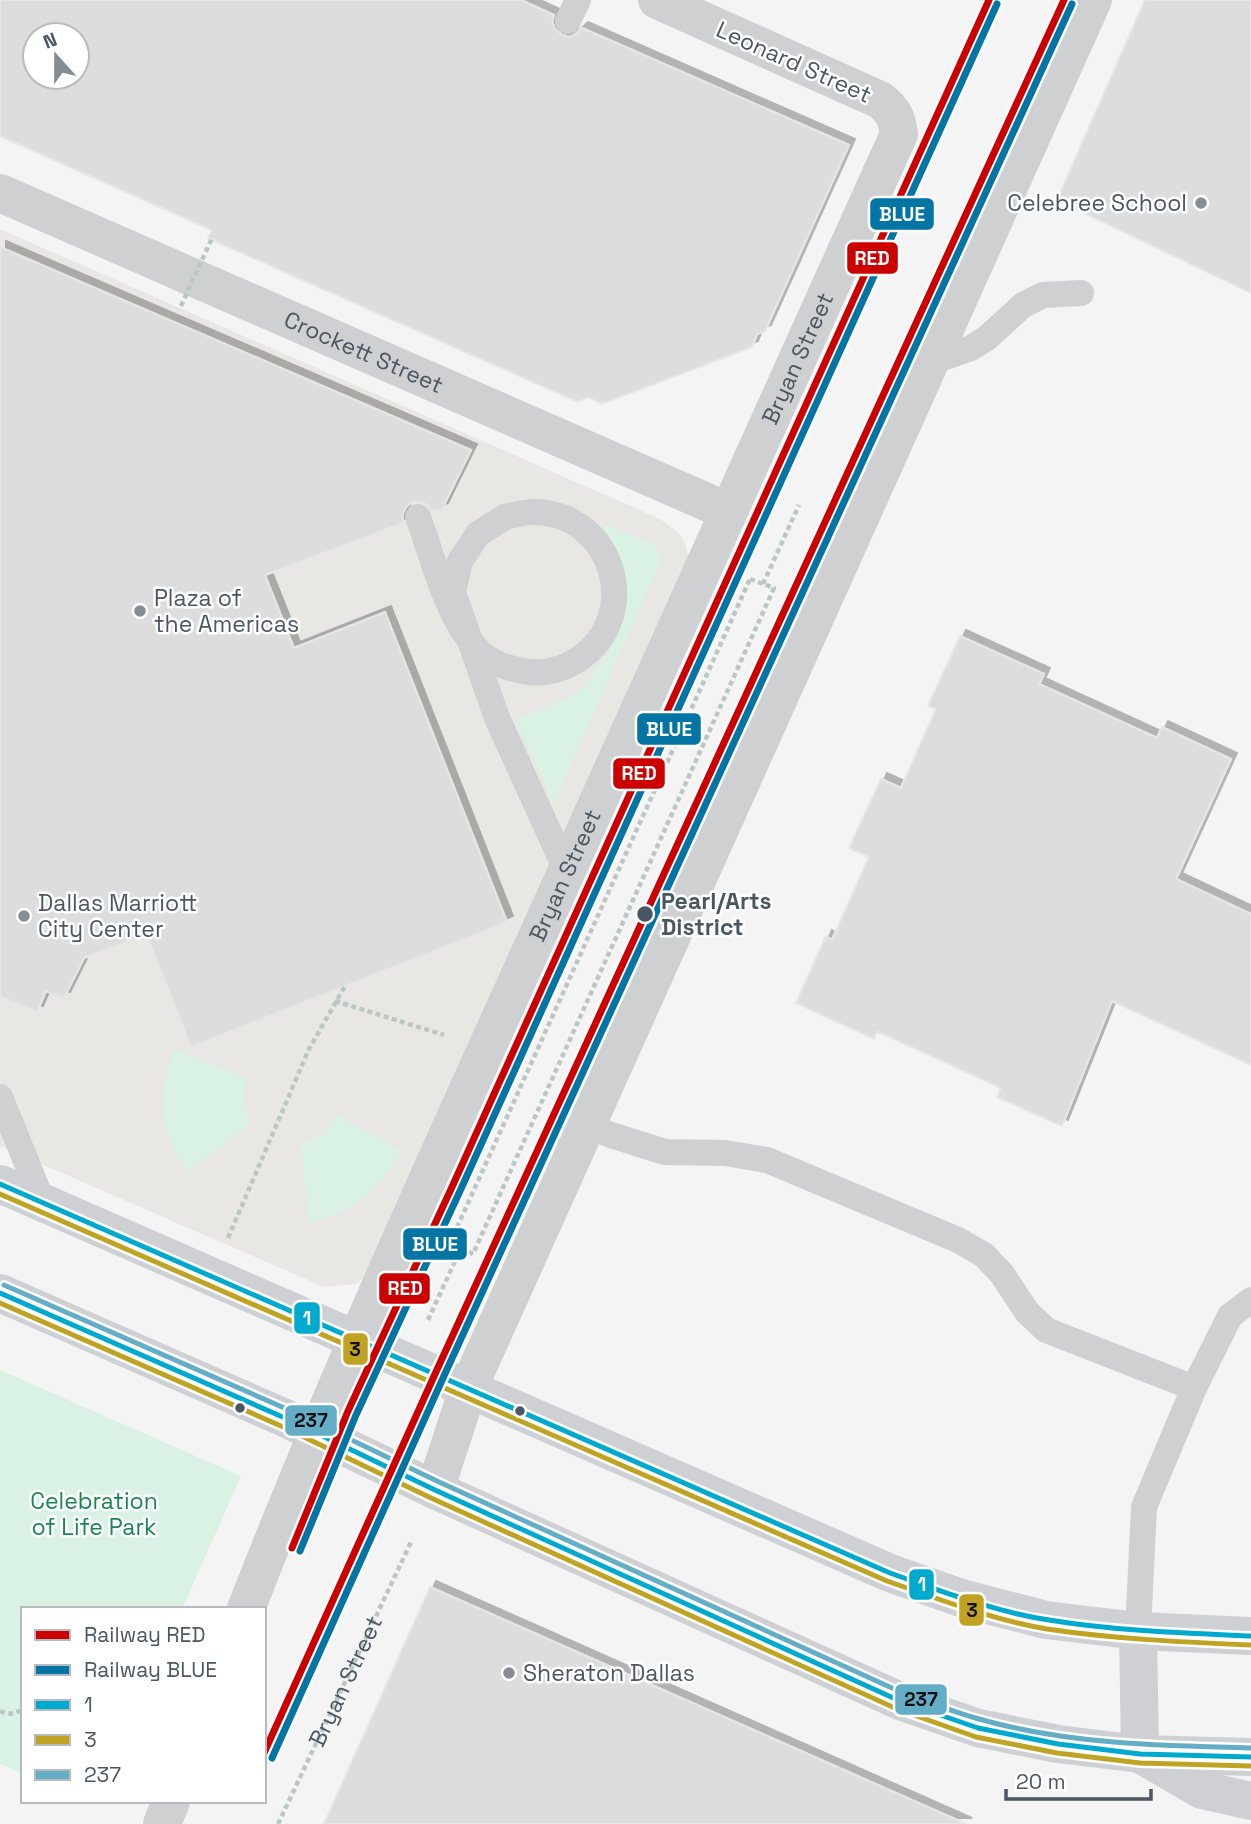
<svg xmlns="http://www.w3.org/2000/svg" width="1251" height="1824" viewBox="0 0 1251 1824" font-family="'Space Grotesk',sans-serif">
<defs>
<filter id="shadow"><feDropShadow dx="6" dy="-6" stdDeviation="0" flood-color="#0004"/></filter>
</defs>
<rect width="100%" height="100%" fill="#f4f4f4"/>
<path fill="#e8e7e3" d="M 0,229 L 660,519 L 679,533 L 685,543 L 689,561 L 370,1273 L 356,1284 L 324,1287 L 0,1146 Z"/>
<g fill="#d9f2e3">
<path d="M 601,523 L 654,544 L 661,560 L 554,803 L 515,719 C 533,712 570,700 583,687 C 590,680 596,669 602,661 C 636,612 636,572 601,523 Z"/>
<path d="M 174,1049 L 247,1078 C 242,1095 244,1107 252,1123 L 187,1172 C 158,1131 159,1095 174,1049 Z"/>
<path d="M 337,1115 L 402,1151 C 379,1189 354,1213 309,1223 L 301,1144 C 318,1137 327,1130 337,1115 Z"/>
<path d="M 0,1370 L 241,1476 L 182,1609 L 23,1609 L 23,1774 L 0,1764 Z"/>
</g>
<g fill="#ddddde" stroke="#e5e6e7" stroke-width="2" fill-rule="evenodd" filter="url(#shadow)">
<path d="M 0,0 L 521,0 L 554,15 L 552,22 L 555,29 L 562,35 L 570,37 L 576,34 L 582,28 L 849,145 L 765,331 L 757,334 L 752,347 L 602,404 L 588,397 L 578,402 L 208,238 L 212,230 L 0,136 ZM 35,35 L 77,35 L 77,77 L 35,77 Z"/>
<path d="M 1145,0 L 1251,0 L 1251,293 L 1057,200 Z"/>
<path d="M 0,247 L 471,450 L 442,509 L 433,512 L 429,506 L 422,502 L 412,502 L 406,507 L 403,513 L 403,523 L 265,575 L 294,648 L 385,612 L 507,922 L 191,1047 L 146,934 L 84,958 L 64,998 L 46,991 L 37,1012 L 0,996 Z"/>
<path d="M 960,636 L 1044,674 L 1039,684 L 1157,738 L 1162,727 L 1231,759 L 1176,879 L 1251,914 L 1251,1065 L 1112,1001 L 1062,1126 L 997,1097 L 1001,1088 L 877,1031 L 874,1039 L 796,1003 L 826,936 L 832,940 L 869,857 L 849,848 L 881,779 L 901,788 L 936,709 L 928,706 Z"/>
<path d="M 430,1587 L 966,1824 L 324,1824 Z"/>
</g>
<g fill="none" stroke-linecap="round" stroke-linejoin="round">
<g stroke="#bcc7c4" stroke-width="4.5" stroke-dasharray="5 3.5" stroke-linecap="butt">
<path d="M 750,579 L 774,588 L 473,1254 L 450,1243 Z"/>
<path d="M 763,584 L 799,505"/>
<path d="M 335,1001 L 444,1035"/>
<path d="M 228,1238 L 309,1049 L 345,986"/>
<path d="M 428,1320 L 461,1248"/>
<path d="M 98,1609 L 99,1607"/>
<path d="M 0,1711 C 9,1715 15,1714 23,1709"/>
<path id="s1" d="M 278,1824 L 412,1540"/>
</g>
<g stroke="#ced0d2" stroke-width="26">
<path d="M 568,21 L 578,0"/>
<path d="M 931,362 L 971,348 L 987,338 L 1023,305 L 1043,295 L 1081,293"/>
<path d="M 505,517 L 478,534 L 460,561 L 453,592 L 497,718 L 567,872"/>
<path d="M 0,1097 L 43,1203"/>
<path d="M 587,1125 L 611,1135 L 665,1152 L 725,1153 L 767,1160 L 958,1240 L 984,1255 L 1002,1274 L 1027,1312 L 1046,1330 L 1194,1388"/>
<path d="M 1138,1631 L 1144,1507 L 1194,1388 L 1230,1316 L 1251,1300"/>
</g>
<g stroke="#ced0d2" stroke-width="38">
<path id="s2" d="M 0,193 L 727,511"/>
<path d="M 435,1490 L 468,1389 L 1093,0"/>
<path id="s3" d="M 246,1609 C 340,1367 449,1132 556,895 C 671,641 784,387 899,134 C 897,118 893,110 880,100 L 657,0"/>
<path d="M 162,1824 L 171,1801"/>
</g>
<g stroke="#ced0d4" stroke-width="38">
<path d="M 0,1184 L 890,1573 L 961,1598 L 1046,1620 L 1138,1631 L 1251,1636"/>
<path d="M 0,1293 L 285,1418 L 435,1490 L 900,1701 L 978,1728 L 1058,1744 L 1140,1754 L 1251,1757"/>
<path d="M 1138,1631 L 1140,1754 L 1202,1790 L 1251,1801"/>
</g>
<path stroke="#bcc7c4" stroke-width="4.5" stroke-dasharray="5 3.5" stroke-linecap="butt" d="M 181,306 L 213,236"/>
<path stroke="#ced0d2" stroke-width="26" d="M 418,517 C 434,560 445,613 476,648 C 488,662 506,668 523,671 C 543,675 562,670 579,659 C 643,615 614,516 537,512 C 527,511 515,515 505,517"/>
<g stroke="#fff" stroke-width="10">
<g id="bus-1">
<path d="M 0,1184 L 890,1573 C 941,1591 995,1612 1049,1620 C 1116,1631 1183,1633 1251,1636"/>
<path d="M 0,1293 L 285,1418 L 435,1490 L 900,1701 L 978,1728 L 1058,1744 L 1140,1754 L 1251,1757"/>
</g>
</g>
<g stroke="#fff" stroke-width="10">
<g id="bus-2">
<path d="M 0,1194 L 887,1581 C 939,1599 992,1620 1047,1629 C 1114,1639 1182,1642 1251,1645"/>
<path d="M 0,1303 L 281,1426 L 431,1498 L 897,1709 L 976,1737 L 1057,1753 L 1140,1763 L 1251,1766"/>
</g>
</g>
<g stroke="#fff" stroke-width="10">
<path id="bus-3" d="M 4,1285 L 289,1410 L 439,1482 L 903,1693 C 928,1702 954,1712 979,1719 C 1067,1744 1160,1746 1251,1748"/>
</g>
<use href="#bus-1" stroke="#00a9ce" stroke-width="5"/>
<use href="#bus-2" stroke="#c0a322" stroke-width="5"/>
<use href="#bus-3" stroke="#63aec6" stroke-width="5"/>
<g stroke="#fff" stroke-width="12">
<g id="rail-1">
<path d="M 292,1548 L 348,1411 L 452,1187 L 989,0"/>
<path d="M 264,1753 L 435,1374 L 1064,0"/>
</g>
</g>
<g stroke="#fff" stroke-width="12">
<g id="rail-2">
<path d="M 300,1551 L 356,1415 L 460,1191 L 997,4"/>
<path d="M 272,1758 L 443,1378 L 1072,4"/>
</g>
</g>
<use href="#rail-1" stroke="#c00" stroke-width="7"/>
<use href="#rail-2" stroke="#0275a4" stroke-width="7"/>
</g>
<g fill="#868d94" stroke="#fff" stroke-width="2.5">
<circle cx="1201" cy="203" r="7"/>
<circle cx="140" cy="611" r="7"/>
<circle cx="24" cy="916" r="7"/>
<circle cx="509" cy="1673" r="7"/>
</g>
<g fill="#4a5661" stroke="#fff" stroke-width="2.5">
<circle cx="645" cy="914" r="9"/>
<circle cx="240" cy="1408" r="6"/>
<circle cx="520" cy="1411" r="6"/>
</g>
<g text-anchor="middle" stroke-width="5" stroke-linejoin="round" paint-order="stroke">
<g font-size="23" fill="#4a5661" stroke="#fff">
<text transform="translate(794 62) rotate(24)" y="8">Leonard Street</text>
<text dy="8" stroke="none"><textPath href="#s2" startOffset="397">Crockett Street</textPath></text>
<text dy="8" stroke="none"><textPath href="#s3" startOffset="1367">Bryan Street</textPath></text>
<text dy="8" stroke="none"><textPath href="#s3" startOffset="800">Bryan Street</textPath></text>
<text dy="8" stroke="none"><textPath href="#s1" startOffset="158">Bryan Street</textPath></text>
</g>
<g font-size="23" fill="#4a5661" stroke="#fff" text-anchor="start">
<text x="1187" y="211" text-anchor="end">Celebree School</text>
<text x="154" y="606">Plaza of<tspan x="154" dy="26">the Americas</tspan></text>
<text x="38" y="911">Dallas Marriott<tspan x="38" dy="26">City Center</tspan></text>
<text x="523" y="1681">Sheraton Dallas</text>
</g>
<g font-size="23" font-weight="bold" fill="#4a5661" stroke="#fff" text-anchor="start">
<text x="661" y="909">Pearl/Arts<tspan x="661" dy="26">District</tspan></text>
</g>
<g font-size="23" fill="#17864f" stroke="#fff">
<text x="94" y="1509">Celebration<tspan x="94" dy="26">of Life Park</tspan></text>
</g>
</g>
<g stroke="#fff" stroke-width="2.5">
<rect x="869" y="197" width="66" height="34" rx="7" fill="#0275a4"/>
<rect x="846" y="241" width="53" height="34" rx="7" fill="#c00"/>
<rect x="636" y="712" width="66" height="34" rx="7" fill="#0275a4"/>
<rect x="612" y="757" width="54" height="33" rx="7" fill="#c00"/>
<rect x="402" y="1227" width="66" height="34" rx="7" fill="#0275a4"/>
<rect x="378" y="1272" width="53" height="33" rx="7" fill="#c00"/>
<rect x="293" y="1301" width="28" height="34" rx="7" fill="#00a9ce"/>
<rect x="342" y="1332" width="27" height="34" rx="7" fill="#c0a322"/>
<rect x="284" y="1404" width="54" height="33" rx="7" fill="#63aec6"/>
<rect x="908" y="1568" width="27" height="33" rx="7" fill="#00a9ce"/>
<rect x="958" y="1593" width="27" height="34" rx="7" fill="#c0a322"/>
<rect x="894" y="1683" width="54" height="33" rx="7" fill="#63aec6"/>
</g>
<g font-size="19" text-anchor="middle" font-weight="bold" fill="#fff">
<text x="902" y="221">BLUE</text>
<text x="872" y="265">RED</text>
<text x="669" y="736">BLUE</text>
<text x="639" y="780">RED</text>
<text x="435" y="1251">BLUE</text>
<text x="405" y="1295">RED</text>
<text x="307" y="1325">1</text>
<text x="922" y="1591">1</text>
</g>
<g font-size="19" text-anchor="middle" font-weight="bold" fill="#111">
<text x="355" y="1356">3</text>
<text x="311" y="1427">237</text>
<text x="972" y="1617">3</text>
<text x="921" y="1706">237</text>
</g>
<rect x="21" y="1607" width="245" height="196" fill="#ffffff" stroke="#b7bbc0" stroke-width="2"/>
<rect x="35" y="1630" width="35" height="10" fill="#cc0000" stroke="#b7bbc0" stroke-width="2"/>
<text x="84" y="1642" font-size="21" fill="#4a5661">Railway RED</text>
<rect x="35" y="1665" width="35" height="10" fill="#0275a4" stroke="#b7bbc0" stroke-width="2"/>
<text x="84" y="1677" font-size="21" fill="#4a5661">Railway BLUE</text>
<rect x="35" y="1700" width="35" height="10" fill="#00a9ce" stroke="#b7bbc0" stroke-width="2"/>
<text x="84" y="1712" font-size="21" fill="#4a5661">1</text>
<rect x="35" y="1735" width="35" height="10" fill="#c0a322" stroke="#b7bbc0" stroke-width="2"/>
<text x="84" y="1747" font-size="21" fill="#4a5661">3</text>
<rect x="35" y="1770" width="35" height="10" fill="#63aec6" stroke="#b7bbc0" stroke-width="2"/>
<text x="84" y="1782" font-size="21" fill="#4a5661">237</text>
<g transform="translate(56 56) rotate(339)"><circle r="33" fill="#ffffff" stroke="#b7bbc0" stroke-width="2"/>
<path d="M0-5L12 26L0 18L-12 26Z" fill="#868d94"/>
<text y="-10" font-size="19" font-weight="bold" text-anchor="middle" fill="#4a5661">N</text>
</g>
<path d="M1006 1789v10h145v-10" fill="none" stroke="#4a5661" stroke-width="3.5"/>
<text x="1016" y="1789" font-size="21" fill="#4a5661" stroke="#ffffff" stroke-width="5" paint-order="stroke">20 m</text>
</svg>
